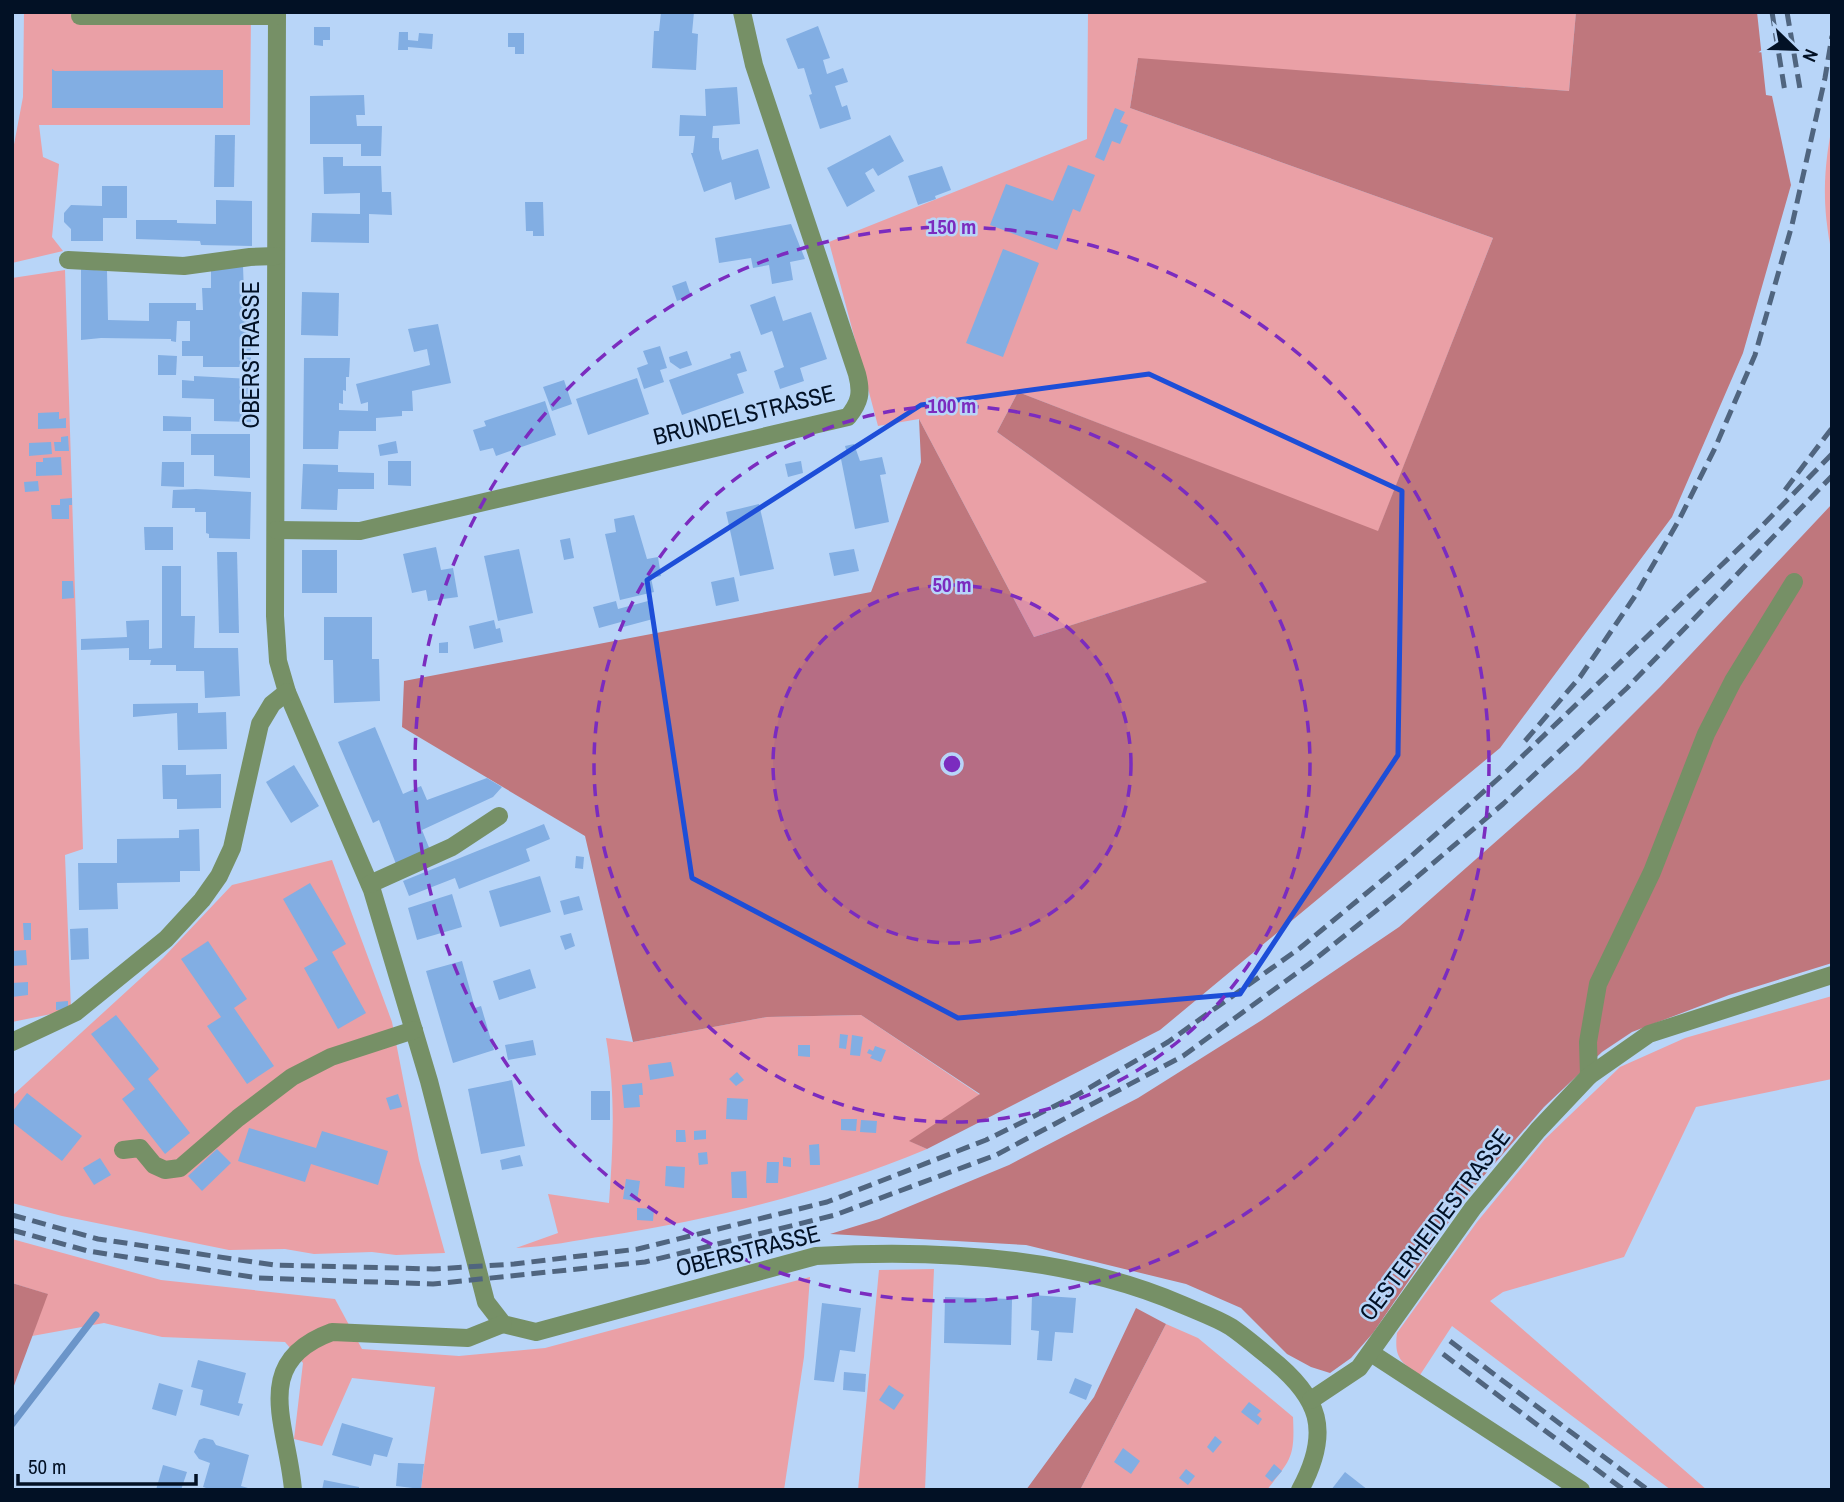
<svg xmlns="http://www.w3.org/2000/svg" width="1844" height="1502" viewBox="0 0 1844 1502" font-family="'Archivo Narrow',sans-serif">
<rect width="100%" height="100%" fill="#b8d5f8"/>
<g fill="#eaa0a6">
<path d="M 24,12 L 251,12 L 250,125 L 39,125 L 43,157 L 59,164 L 52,237 L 63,251 L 12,263 L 12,155 L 23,97 Z"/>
<path d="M 1088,12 L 1576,12 L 1569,91 L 1138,59 L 1130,108 L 1493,238 L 1378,532 L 1018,392 L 997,432 L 1208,582 L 1034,637 L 919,419 L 878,426 L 829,242 L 1087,139 Z"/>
<path d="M 1832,126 L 1832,254 C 1822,207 1823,172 1832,126 Z"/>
<path d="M 65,270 L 83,849 L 65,855 L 71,1010 L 12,1022 L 12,278 Z"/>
<path d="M 332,860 L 392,1022 L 419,1160 L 445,1253 L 396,1255 L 372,1252 L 314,1254 L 285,1249 L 229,1250 L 62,1216 L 12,1203 L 12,1096 L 163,958 L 232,885 Z"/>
<path d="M 1832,996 L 1832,1079 L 1696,1107 L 1624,1257 L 1503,1292 L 1490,1301 L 1707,1490 L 1671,1490 L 1452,1326 L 1420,1375 C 1400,1362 1394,1357 1397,1333 L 1477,1222 L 1545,1139 L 1620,1067 L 1685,1038 Z"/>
<path d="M 861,1015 L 980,1095 L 910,1141 L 927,1149 C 824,1192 716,1219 606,1236 C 576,1240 547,1247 516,1248 L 558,1233 L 548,1194 L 609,1203 C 613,1147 616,1094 606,1038 L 633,1042 L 767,1017 Z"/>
<path d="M 12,1239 L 161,1280 L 335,1299 L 362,1349 L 459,1356 L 545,1348 L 810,1277 L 804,1357 L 784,1490 L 421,1488 L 435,1387 L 352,1378 L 322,1446 L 294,1439 L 303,1363 L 285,1342 L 162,1337 L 104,1323 L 32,1336 L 47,1294 L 12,1283 Z"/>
<path d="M 934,1269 L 925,1490 L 858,1490 L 879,1270 Z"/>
<path d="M 1166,1324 L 1198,1338 L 1293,1417 C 1295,1458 1291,1459 1267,1490 L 1080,1490 Z"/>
</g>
<g fill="#bf777d">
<path d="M 1576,12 L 1757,12 L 1766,95 L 1772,96 L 1791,185 L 1743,353 L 1672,517 L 1500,748 L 1160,1030 L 927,1149 L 909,1141 L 980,1094 L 861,1015 L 767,1017 L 633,1042 L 585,836 L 402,727 L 404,681 L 871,592 L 921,462 L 919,419 L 1034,637 L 1207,582 L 997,432 L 1018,392 L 1378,531 L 1493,238 L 1130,108 L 1138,58 L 1569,91 Z"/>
<path d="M 1832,504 L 1832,963 L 1729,995 L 1632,1032 L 1602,1052 L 1544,1107 L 1468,1194 L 1373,1333 L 1351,1358 L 1330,1373 L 1311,1367 L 1287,1354 L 1241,1308 L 1186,1284 L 1026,1245 L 830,1234 L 879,1219 L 1009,1165 L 1138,1098 L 1262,1020 L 1399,927 L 1578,769 L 1660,687 Z"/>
<path d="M 12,1283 L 48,1294 L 12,1391 Z"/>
<path d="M 1136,1308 L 1166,1324 L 1080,1490 L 1026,1490 L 1094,1397 Z"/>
</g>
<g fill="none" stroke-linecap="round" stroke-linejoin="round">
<path stroke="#6b95c9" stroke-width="7" d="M 12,1424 L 96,1315"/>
</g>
<g fill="#82aee3">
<path d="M 661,12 L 694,12 L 692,33 L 698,34 L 696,70 L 652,68 L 654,31 L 659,31 Z"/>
<path d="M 818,26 L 830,58 L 823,60 L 827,74 L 843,68 L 848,82 L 835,86 L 842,107 L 847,105 L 851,119 L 820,129 L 809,95 L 812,94 L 804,68 L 798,69 L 786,39 Z"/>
<path d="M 314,27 L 330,27 L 330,40 L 323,40 L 323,46 L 314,45 Z"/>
<path d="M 399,32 L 408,32 L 408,40 L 418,41 L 419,33 L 433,34 L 432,49 L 408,47 L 408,50 L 398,50 Z"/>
<path d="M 508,33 L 524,33 L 524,54 L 515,54 L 515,47 L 508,47 Z"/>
<path d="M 52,69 L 55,71 L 223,70 L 223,108 L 52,108 Z"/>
<path d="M 737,87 L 740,124 L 713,126 L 712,138 L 719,138 L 719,149 L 722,160 L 758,149 L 770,188 L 735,200 L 731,182 L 704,192 L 691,153 L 693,153 L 695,136 L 679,136 L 680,115 L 706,116 L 705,89 Z"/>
<path d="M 364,95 L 365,115 L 356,115 L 357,126 L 382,126 L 381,156 L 361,156 L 361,144 L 310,144 L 310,96 Z"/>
<path d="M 1115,108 L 1125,112 L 1120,122 L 1128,125 L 1120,144 L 1112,141 L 1104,161 L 1095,157 Z"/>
<path d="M 215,135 L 235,135 L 234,187 L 214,187 Z"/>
<path d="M 890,135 L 904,161 L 878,176 L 873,168 L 865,173 L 875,191 L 847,207 L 827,168 Z"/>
<path d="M 323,157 L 343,157 L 343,166 L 381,166 L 382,192 L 391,192 L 392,215 L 369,214 L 369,243 L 311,242 L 312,213 L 360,214 L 360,193 L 324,194 Z"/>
<path d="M 1068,165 L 1095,175 L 1080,212 L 1073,209 L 1057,250 L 990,225 L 1006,184 L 1053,201 Z"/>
<path d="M 942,166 L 951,190 L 935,196 L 936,199 L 918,205 L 908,176 Z"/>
<path d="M 102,186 L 127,186 L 127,218 L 103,218 L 103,241 L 71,241 L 71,229 L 64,222 L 64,213 L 71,205 L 102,206 Z"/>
<path d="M 216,200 L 252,201 L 252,246 L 201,245 L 200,241 L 136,239 L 136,220 L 177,220 L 177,223 L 216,224 Z"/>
<path d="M 525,202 L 543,202 L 544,236 L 533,236 L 533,231 L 526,231 Z"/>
<path d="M 791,224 L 805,259 L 790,262 L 793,280 L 772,284 L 769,265 L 753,268 L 751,258 L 719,263 L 715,238 Z"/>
<path d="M 1003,249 L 1039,263 L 1003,357 L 966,343 Z"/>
<path d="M 243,266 L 245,321 L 251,320 L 251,367 L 203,367 L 203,356 L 182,356 L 182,341 L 190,341 L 190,321 L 177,321 L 176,342 L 171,341 L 171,339 L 101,338 L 81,340 L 81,269 L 107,271 L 108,320 L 149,321 L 149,303 L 196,303 L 196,310 L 203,310 L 202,288 L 211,288 L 211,271 Z"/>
<path d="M 686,281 L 691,296 L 677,301 L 672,286 Z"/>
<path d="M 302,292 L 339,293 L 338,336 L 301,335 Z"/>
<path d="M 775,296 L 783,321 L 811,312 L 827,359 L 800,368 L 804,381 L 780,389 L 774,371 L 784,367 L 772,331 L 761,335 L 750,305 Z"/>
<path d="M 438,324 L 451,383 L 412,391 L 413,411 L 402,411 L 402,416 L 376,418 L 376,431 L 339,431 L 338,449 L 303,449 L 304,358 L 350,358 L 349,377 L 346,377 L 346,391 L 343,390 L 343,404 L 339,403 L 339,410 L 368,411 L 368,402 L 361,404 L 356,384 L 430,365 L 427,349 L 414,352 L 408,329 Z"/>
<path d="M 660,346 L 667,368 L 660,370 L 664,382 L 644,389 L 637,368 L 648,364 L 643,351 Z"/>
<path d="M 687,351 L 692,365 L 680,369 L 670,362 L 669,357 Z"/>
<path d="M 740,351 L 747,371 L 737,374 L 744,393 L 682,415 L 669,380 L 731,358 L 730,354 Z"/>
<path d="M 158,355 L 177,356 L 176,375 L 158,375 Z"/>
<path d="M 194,376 L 251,379 L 251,422 L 214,421 L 214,399 L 182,398 L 182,380 L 194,381 Z"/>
<path d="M 637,378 L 649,414 L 588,435 L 576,399 Z"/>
<path d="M 564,380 L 572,404 L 552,411 L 543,387 Z"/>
<path d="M 545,401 L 556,435 L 496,456 L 493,448 L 480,451 L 473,430 L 486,426 L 484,421 Z"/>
<path d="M 59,412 L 59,419 L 66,418 L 66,428 L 38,429 L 38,413 Z"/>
<path d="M 163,416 L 191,417 L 191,431 L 163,431 Z"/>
<path d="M 191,434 L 250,434 L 250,478 L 214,476 L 214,455 L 191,455 Z"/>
<path d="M 68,436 L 69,451 L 55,451 L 54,442 L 61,442 L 61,437 Z"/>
<path d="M 396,441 L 398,453 L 380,456 L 378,445 Z"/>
<path d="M 51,442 L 52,454 L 29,456 L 29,443 Z"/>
<path d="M 854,444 L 860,461 L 882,457 L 886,474 L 880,475 L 889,522 L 855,529 L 840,454 L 847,453 L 845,446 Z"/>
<path d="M 61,457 L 62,475 L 36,476 L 36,462 L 43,462 L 43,458 Z"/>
<path d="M 388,461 L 411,461 L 411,486 L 388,485 Z"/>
<path d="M 801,461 L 803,473 L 788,477 L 785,464 Z"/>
<path d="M 162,462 L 184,462 L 184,487 L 161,486 Z"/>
<path d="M 303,464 L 338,465 L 338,472 L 374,473 L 374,489 L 338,489 L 337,510 L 301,509 Z"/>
<path d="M 38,481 L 39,491 L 25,492 L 24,482 Z"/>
<path d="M 196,489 L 251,492 L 250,539 L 209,538 L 209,534 L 206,533 L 206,512 L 195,512 L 195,508 L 172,508 L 173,490 Z"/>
<path d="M 72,498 L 72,505 L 69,505 L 69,519 L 52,519 L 51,505 L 60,505 L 60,499 Z"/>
<path d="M 759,504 L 774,569 L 740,576 L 726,512 Z"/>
<path d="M 634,515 L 647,559 L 658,557 L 661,576 L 651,578 L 654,592 L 620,600 L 605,534 L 616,532 L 614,519 Z"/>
<path d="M 144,527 L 173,527 L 173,550 L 145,550 Z"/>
<path d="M 570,538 L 574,558 L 564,560 L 560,540 Z"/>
<path d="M 436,547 L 441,570 L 453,568 L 458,597 L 428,601 L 426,590 L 412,593 L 403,554 Z"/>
<path d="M 519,549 L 533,613 L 498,621 L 484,556 Z"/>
<path d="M 854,549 L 859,571 L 834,576 L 829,553 Z"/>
<rect x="302" y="550" width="35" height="43"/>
<path d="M 217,552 L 237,552 L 239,633 L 219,633 Z"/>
<path d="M 162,566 L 181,566 L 181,616 L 195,616 L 194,648 L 238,648 L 240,696 L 205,698 L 204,671 L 176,671 L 176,665 L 150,665 L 151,660 L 129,660 L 129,648 L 81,650 L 81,639 L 127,637 L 126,621 L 149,620 L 149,649 L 162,648 Z"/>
<path d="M 734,577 L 739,601 L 716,606 L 711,582 Z"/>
<path d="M 62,581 L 73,581 L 74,598 L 62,599 Z"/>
<path d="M 616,601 L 618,609 L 648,601 L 653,619 L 623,627 L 621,622 L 599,628 L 593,607 Z"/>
<path d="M 324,617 L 372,617 L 372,659 L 379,659 L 380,701 L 334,703 L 333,660 L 324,660 Z"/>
<path d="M 494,620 L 496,629 L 500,628 L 503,642 L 474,649 L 469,626 Z"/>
<path d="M 448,642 L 448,653 L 439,653 L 439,643 Z"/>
<path d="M 198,703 L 198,713 L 226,712 L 227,749 L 178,750 L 177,713 L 133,717 L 133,704 Z"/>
<path d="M 375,727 L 403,794 L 421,786 L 427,800 L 487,778 L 502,787 L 493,797 L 422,830 L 430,850 L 396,864 L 379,820 L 373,823 L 338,742 Z"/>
<path d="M 162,765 L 186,765 L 186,775 L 221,774 L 221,808 L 177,809 L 177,799 L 163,799 Z"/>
<path d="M 294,765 L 319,806 L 291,823 L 266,782 Z"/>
<path d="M 544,824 L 550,839 L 526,849 L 530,861 L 459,889 L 455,878 L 409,896 L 403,881 Z"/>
<path d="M 199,829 L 200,871 L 180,871 L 180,882 L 117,883 L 118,909 L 79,910 L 78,863 L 117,863 L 117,839 L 179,838 L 179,830 Z"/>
<path d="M 576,856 L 584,857 L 583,869 L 575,868 Z"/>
<path d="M 540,876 L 551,912 L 500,927 L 489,891 Z"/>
<path d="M 310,883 L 346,944 L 332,952 L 366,1013 L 338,1029 L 304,968 L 318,960 L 283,899 Z"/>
<path d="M 452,894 L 462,927 L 417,940 L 408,908 Z"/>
<path d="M 579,896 L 583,910 L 564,915 L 560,901 Z"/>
<path d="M 23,923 L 31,923 L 31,940 L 24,940 Z"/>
<path d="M 88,928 L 89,959 L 71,960 L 70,929 Z"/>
<path d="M 571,933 L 575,946 L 565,950 L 560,936 Z"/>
<path d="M 208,941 L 247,999 L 234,1008 L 274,1066 L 247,1084 L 207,1026 L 221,1017 L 181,959 Z"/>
<path d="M 26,950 L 27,965 L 12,966 L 12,951 Z"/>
<path d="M 462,961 L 475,1008 L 481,1006 L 494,1050 L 453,1063 L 426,971 Z"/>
<path d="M 530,969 L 536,988 L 499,1000 L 493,981 Z"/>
<path d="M 28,982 L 28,995 L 12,997 L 12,983 Z"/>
<path d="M 68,1001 L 68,1009 L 56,1010 L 56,1002 Z"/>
<path d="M 116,1015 L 159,1069 L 148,1079 L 190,1133 L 165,1154 L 122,1099 L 135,1089 L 91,1034 Z"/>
<path d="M 840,1034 L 848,1035 L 846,1049 L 839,1048 Z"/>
<path d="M 852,1035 L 863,1037 L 860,1056 L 850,1055 Z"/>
<path d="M 533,1040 L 536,1055 L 508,1060 L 505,1045 Z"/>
<path d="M 798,1045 L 810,1045 L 810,1057 L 798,1056 Z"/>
<path d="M 875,1046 L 886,1050 L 881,1062 L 870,1058 L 872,1055 L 867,1053 L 869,1049 L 873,1051 Z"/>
<path d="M 671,1062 L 674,1076 L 650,1080 L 648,1065 Z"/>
<path d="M 737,1072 L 744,1080 L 736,1086 L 729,1079 Z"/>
<path d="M 512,1080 L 525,1146 L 481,1154 L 468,1089 Z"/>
<path d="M 642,1083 L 643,1095 L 639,1095 L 640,1107 L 624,1108 L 622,1085 Z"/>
<rect x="591" y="1091" width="19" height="29"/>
<path d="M 27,1093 L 82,1136 L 62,1161 L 12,1122 L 12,1112 Z"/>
<path d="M 398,1094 L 402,1107 L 390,1110 L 386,1098 Z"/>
<path d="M 727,1098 L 748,1099 L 747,1120 L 726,1119 Z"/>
<path d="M 841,1119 L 857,1119 L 856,1131 L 841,1130 Z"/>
<path d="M 861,1120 L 877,1121 L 876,1133 L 860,1132 Z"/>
<path d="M 249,1128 L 316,1148 L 322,1131 L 388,1151 L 378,1185 L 311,1164 L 305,1182 L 238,1161 Z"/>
<path d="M 676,1130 L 685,1130 L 686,1142 L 676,1142 Z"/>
<path d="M 706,1130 L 706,1139 L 694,1140 L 694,1131 Z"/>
<path d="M 819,1144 L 820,1165 L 810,1165 L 809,1145 Z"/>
<path d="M 217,1149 L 231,1163 L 202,1191 L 188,1176 Z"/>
<path d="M 707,1152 L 708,1164 L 699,1165 L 698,1153 Z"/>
<path d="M 520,1155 L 523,1166 L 502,1170 L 500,1160 Z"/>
<path d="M 783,1157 L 791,1158 L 791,1167 L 783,1166 Z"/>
<path d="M 100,1158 L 111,1175 L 94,1185 L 83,1168 Z"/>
<path d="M 767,1162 L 779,1162 L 778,1183 L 766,1183 Z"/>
<path d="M 666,1166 L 685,1167 L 684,1188 L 665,1186 Z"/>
<path d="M 746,1171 L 747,1198 L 732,1198 L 731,1172 Z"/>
<path d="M 626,1179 L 640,1181 L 637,1201 L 623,1199 Z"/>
<path d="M 637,1208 L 654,1209 L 653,1221 L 637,1220 Z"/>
<path d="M 1032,1295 L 1076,1298 L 1073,1333 L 1055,1332 L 1052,1361 L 1037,1360 L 1039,1331 L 1031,1330 Z"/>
<path d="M 945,1297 L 1012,1299 L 1011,1345 L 944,1343 Z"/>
<path d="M 822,1303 L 861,1308 L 855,1352 L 840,1350 L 834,1382 L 814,1380 Z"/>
<path d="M 198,1360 L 246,1373 L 238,1403 L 243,1404 L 239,1416 L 200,1405 L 203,1390 L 191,1387 Z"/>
<path d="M 844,1372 L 866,1374 L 865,1392 L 843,1390 Z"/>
<path d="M 1075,1378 L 1092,1385 L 1086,1400 L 1069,1393 Z"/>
<path d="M 159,1383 L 183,1390 L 176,1416 L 152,1409 Z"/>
<path d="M 889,1385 L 904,1395 L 894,1410 L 879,1400 Z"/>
<path d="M 1249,1402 L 1261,1411 L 1257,1415 L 1262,1419 L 1258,1425 L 1241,1412 Z"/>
<path d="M 342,1423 L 393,1438 L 387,1457 L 374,1454 L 371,1466 L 332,1455 Z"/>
<path d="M 1215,1436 L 1222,1442 L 1213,1453 L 1207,1447 Z"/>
<path d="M 204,1438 L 213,1440 L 216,1445 L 249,1455 L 241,1486 L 248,1488 L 247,1490 L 212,1490 L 203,1487 L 210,1463 L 199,1459 L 194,1452 L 199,1440 Z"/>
<path d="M 1123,1448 L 1140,1461 L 1131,1474 L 1114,1462 Z"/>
<path d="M 398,1463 L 424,1464 L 421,1489 L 396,1486 Z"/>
<path d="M 1274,1464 L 1282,1471 L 1272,1482 L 1265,1476 Z"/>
<path d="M 163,1465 L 187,1472 L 181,1490 L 156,1490 Z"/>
<path d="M 1186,1469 L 1195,1476 L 1188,1485 L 1179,1478 Z"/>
<path d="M 1345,1472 L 1368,1490 L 1331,1490 Z"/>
<path d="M 324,1480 L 359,1487 L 359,1490 L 322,1490 Z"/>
</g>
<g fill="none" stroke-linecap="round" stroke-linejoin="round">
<g stroke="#769066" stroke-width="18">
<path d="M 277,12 L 275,616 L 278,661 L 287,692 L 372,890 L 429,1081 L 486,1302 L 503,1324 L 536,1332 L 816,1256 C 936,1249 1071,1256 1183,1305 C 1199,1312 1216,1318 1231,1327 C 1244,1336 1257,1347 1269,1357 C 1320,1397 1332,1431 1300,1490"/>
<path d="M 80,16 L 277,16"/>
<path d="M 68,260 L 184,266 L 250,257 L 276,256"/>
<path d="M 276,530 L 360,531 L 848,417 C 860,402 862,393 857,374 L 754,65 L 742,12"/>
<path d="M 370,884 L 452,847 L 499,816"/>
<path d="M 12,1042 L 76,1012 L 166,939 L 202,900 L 219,876 L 232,848 L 260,724 L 272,704 L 287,692"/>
<path d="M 1589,1076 L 1588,1042 L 1598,984 L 1652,872 L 1706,734 L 1733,681 L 1794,582"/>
<path d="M 123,1150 L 140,1148 L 154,1165 L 165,1170 L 180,1168 L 238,1118 L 292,1077 L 331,1057 L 414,1030"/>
<path d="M 1371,1353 L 1581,1490"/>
<path d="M 1311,1400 L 1359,1368 L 1473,1208 L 1538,1130 L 1589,1076 L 1649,1034 L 1832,975"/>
<path d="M 293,1490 C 288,1426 249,1362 332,1332 L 468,1338 L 503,1324"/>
</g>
<g stroke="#50657f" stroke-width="5" stroke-dasharray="14 7" stroke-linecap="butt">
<path d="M 1772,12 L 1785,92"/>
<path d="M 1787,12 L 1800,89"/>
<path d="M 1785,490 L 1832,428"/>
<path d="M 1525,741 L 1580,677 L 1635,596 L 1679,520 L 1715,448 L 1755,355 L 1792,225 L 1825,78 L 1832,36"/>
<path d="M 12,1215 L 98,1239 L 274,1265 L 434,1269 L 514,1264 L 638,1249 L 827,1202 L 986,1140 L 1077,1095 L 1168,1042 L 1300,948 L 1409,858 L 1508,770 L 1758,530 L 1832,454"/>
<path d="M 12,1230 L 88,1251 L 258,1278 L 433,1284 L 645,1262 L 835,1215 L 996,1155 L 1183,1056 L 1309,964 L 1392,898 L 1503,804 L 1627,688 L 1832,476"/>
<path d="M 1450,1341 L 1648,1490"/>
<path d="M 1443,1354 L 1624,1490"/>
</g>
</g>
<path fill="none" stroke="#1d4ed8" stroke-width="5" stroke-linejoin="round" d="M 1149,374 L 1402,491 L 1398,755 L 1240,994 L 958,1018 L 692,878 L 647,580 L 921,405 Z"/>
<circle cx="952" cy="764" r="179" fill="#7b2cbf" fill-opacity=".12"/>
<g fill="none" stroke="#7b2cbf" stroke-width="3.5" stroke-dasharray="12 9">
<circle cx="952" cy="764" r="179"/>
<circle cx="952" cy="764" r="358"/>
<circle cx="952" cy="764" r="537"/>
</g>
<g text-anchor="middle" stroke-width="5" stroke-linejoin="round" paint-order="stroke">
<g font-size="24" fill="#021125" stroke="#b8d5f8">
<text transform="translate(251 355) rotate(-90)" y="8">OBERSTRASSE</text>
<text transform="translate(744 415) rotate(-14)" y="8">BRUNDELSTRASSE</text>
<text transform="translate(1435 1225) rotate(-53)" y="8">OESTERHEIDESTRASSE</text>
<text transform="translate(748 1251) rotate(-14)" y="8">OBERSTRASSE</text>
</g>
</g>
<circle cx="952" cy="764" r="10" fill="#7b2cbf" stroke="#b8d5f8" stroke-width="3.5"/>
<g font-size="21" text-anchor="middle" font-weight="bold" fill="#7b2cbf" stroke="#b8d5f8" stroke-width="5" stroke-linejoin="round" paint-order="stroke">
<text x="952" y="234">150 m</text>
<text x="952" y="413">100 m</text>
<text x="952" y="592">50 m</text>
</g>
<rect width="1844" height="1502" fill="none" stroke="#021125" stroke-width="28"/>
<g transform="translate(1795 49) rotate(113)" stroke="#b8d5f8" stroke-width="5" paint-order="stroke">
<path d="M0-5L12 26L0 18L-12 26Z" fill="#021125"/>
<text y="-10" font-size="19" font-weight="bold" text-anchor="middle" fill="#021125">N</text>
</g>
<path d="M18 1474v10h178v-10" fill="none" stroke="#021125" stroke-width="3.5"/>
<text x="28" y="1474" font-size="21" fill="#021125" stroke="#b8d5f8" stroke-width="5" paint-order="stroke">50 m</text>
</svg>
